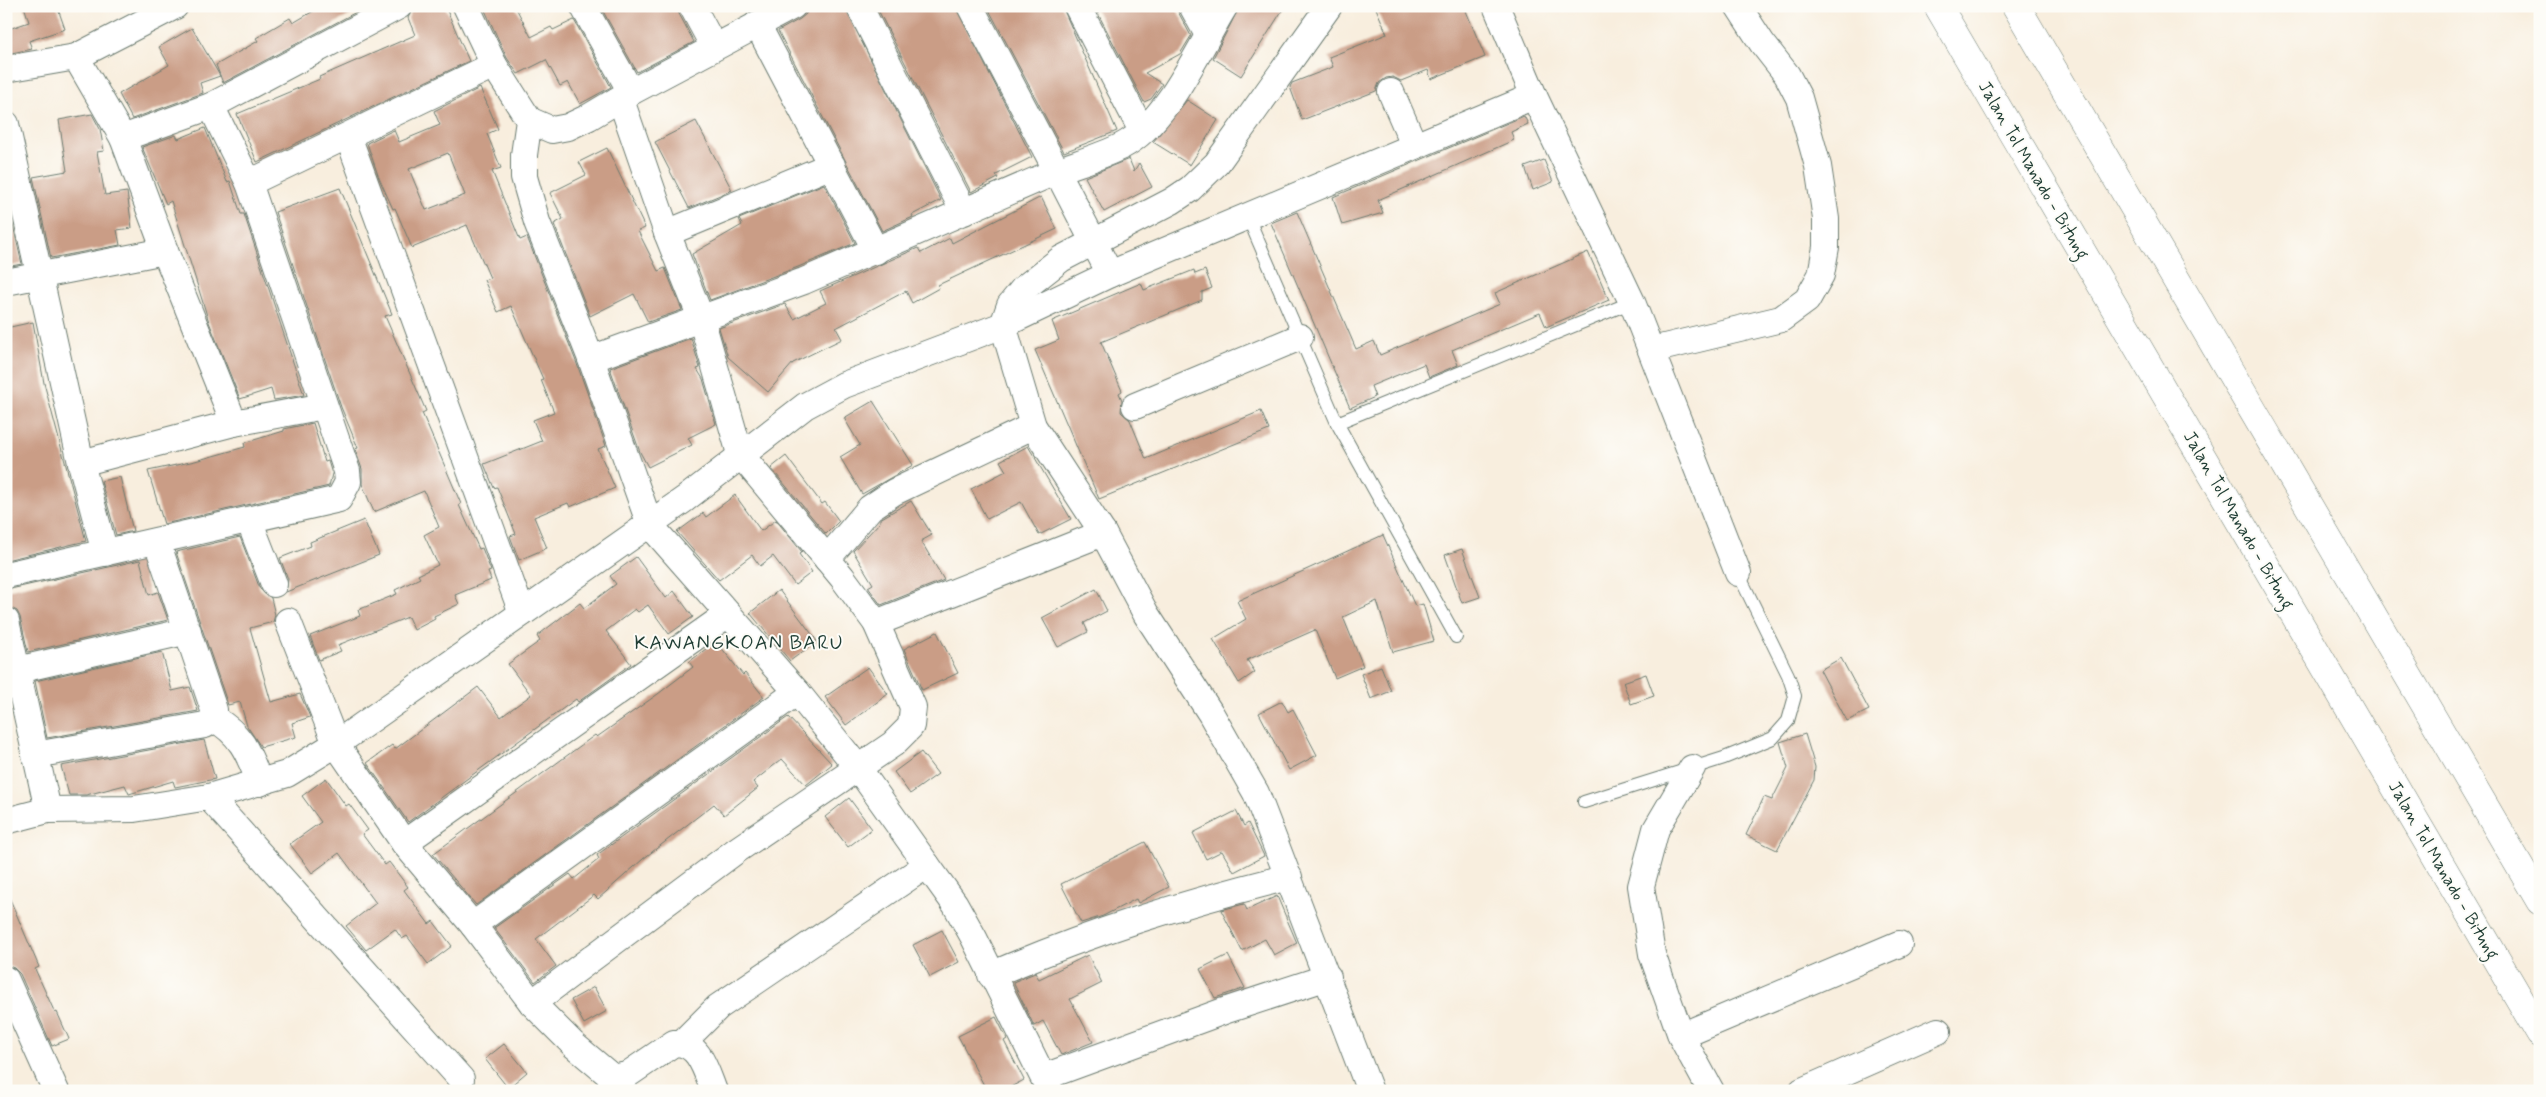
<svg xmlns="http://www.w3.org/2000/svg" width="2546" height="1097" viewBox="0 0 2546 1097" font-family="Mynerve,sans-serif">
<rect width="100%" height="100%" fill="#fdfcf7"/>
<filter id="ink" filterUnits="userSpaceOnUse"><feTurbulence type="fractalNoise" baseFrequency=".02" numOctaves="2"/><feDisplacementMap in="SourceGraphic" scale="10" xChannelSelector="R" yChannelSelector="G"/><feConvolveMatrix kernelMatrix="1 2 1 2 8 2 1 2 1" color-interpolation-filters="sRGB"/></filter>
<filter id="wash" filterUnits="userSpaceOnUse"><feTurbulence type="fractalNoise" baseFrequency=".0096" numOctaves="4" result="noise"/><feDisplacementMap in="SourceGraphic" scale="20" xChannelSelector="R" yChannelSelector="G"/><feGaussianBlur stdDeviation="1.12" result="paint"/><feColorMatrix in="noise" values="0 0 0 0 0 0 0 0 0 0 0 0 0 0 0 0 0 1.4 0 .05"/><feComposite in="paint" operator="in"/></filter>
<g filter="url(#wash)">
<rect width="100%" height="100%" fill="#f8eede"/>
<g id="blocks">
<g fill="#ca9d86" fill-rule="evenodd">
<path d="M 24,6 L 57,6 L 65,29 L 29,41 L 32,49 L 6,54 L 6,30 L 29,22 Z"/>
<path d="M 322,6 L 356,6 L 358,11 L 223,83 L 216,65 L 258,41 L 256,38 L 290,18 L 293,23 Z"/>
<path d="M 414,6 L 445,6 L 469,61 L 257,162 L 237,114 L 320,79 L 319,77 L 415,35 L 408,18 Z"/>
<path d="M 483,6 L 515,6 L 531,37 L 551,27 L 553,30 L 574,20 L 611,87 L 580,104 L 568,82 L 560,86 L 546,60 L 518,74 L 507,58 Z"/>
<path d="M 600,6 L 675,6 L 694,42 L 637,72 Z"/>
<path d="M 808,6 L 844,6 L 941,200 L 912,215 L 913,217 L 882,231 L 778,31 L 800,19 L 806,14 Z"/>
<path d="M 876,6 L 955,6 L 1032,157 L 996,175 L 998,178 L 971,192 Z"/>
<path d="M 987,6 L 1062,6 L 1117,131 L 1064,152 Z"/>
<path d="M 1094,6 L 1175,6 L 1191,36 L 1180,54 L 1145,73 L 1162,84 L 1151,99 L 1144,102 Z"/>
<path d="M 1240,6 L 1285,6 L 1241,76 L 1213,58 Z"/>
<path d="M 1375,6 L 1464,6 L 1485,57 L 1431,79 L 1428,70 L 1401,81 L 1393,77 L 1386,78 L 1379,83 L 1376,91 L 1302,120 L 1290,87 L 1292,83 L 1333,67 L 1329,57 L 1387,34 Z"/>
<path d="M 192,28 L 220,76 L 200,83 L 203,93 L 132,119 L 119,94 L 169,65 L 159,47 Z"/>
<path d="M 480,88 L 498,129 L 487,134 L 501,168 L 492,171 L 520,240 L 527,237 L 577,364 L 606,446 L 598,449 L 615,488 L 570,507 L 568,503 L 534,517 L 547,548 L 519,560 L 510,536 L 516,534 L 497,487 L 494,488 L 484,464 L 542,441 L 533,420 L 554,412 L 541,380 L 543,379 L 511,306 L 498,312 L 484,280 L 490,278 L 467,225 L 412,248 L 395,208 L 393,209 L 379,178 L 367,143 L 394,130 L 399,142 L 440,125 L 434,111 ZM 448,153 L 465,195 L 426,210 L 409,169 Z"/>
<path d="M 1187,100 L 1218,120 L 1190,165 L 1153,142 Z"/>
<path d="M 92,114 L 100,129 L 104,151 L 97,152 L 105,195 L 127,192 L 132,228 L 117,230 L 120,245 L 51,258 L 33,177 L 67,171 L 59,120 Z"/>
<path d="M 1524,116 L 1528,124 L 1511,132 L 1514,140 L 1378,200 L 1383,213 L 1342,225 L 1333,197 Z"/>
<path d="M 696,121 L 732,190 L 689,208 L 655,142 Z"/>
<path d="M 205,128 L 227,182 L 230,181 L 241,214 L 244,214 L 304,395 L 274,400 L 271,389 L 240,399 L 209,322 L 171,201 L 166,204 L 142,147 L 176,135 L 178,139 Z"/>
<path d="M 607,148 L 645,228 L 638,231 L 658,271 L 665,268 L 682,310 L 648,322 L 634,294 L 590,316 L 554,224 L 563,219 L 550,193 L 586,175 L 579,162 Z"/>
<path d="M 1129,159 L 1134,171 L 1139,163 L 1152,187 L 1104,212 L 1085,177 Z"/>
<path d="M 1544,160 L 1553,182 L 1533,190 L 1525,167 Z"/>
<path d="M 824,184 L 855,243 L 798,267 L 710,300 L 692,254 L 742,225 L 739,219 Z"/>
<path d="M 340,188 L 392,314 L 385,316 L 426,411 L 422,413 L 461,504 L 459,505 L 479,549 L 482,548 L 491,571 L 488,572 L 491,580 L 455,595 L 459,604 L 434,616 L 435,619 L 414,630 L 408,617 L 338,645 L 341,651 L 319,660 L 310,636 L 360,616 L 358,610 L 397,594 L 395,590 L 420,578 L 418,575 L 438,565 L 424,535 L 439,527 L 424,491 L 374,512 L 362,484 L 362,469 L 355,449 L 358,448 L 341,407 L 275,212 Z"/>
<path d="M 6,195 L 22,264 L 6,267 Z"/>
<path d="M 1041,197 L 1057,229 L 938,285 L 939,288 L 912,303 L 906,291 L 836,328 L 842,339 L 793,363 L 768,392 L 728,357 L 719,328 L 785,304 L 794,319 L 826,303 L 820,291 L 918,248 L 921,253 L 950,238 L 952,243 Z"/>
<path d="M 1297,212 L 1356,349 L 1374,341 L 1380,355 L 1500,304 L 1495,293 L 1588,252 L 1609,300 L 1546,327 L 1540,313 L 1452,350 L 1458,365 L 1429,377 L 1424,364 L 1371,386 L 1375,397 L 1350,408 L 1271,223 Z"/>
<path d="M 1194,270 L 1195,274 L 1205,270 L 1212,288 L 1202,292 L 1202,300 L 1101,342 L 1122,391 L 1119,393 L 1122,400 L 1121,412 L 1130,420 L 1146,459 L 1261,411 L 1269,430 L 1099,499 L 1035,350 L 1059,340 L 1052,321 L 1141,283 L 1144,290 Z"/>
<path d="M 33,322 L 44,383 L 86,541 L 6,560 L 6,328 Z"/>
<path d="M 691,338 L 700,368 L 697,369 L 703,379 L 716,424 L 688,438 L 692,445 L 648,467 L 640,452 L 610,368 Z"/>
<path d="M 873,401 L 913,465 L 862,494 L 840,457 L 860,445 L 844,418 Z"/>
<path d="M 313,423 L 325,462 L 328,461 L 332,474 L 329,486 L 164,524 L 148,471 L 195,461 L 245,447 L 244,443 L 284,431 L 284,429 Z"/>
<path d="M 1028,446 L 1071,519 L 1039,535 L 1021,502 L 987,519 L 971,489 L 1006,471 L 1000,461 Z"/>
<path d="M 786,456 L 822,504 L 825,502 L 839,521 L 826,534 L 771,468 Z"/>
<path d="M 120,477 L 133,531 L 116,535 L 101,481 Z"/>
<path d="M 735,495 L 761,531 L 776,520 L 802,552 L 799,554 L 812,572 L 795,585 L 773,556 L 760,566 L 752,555 L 719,580 L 677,532 L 703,513 L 706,517 Z"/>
<path d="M 911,501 L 932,535 L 921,541 L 944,580 L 881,605 L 868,587 L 873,584 L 853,551 L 880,522 L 880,519 Z"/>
<path d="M 364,520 L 379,555 L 286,592 L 288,579 L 280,558 L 311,546 L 310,542 Z"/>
<path d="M 1383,535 L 1415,606 L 1423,604 L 1434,641 L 1393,652 L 1377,601 L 1343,617 L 1363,666 L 1335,678 L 1315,630 L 1247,660 L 1255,672 L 1239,683 L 1213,639 L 1246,619 L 1237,601 Z"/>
<path d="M 240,537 L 260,589 L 271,598 L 275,615 L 273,622 L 250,628 L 271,702 L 300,694 L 310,717 L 292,723 L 296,737 L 261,747 L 247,726 L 240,702 L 228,705 L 176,552 Z"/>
<path d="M 1462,549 L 1480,597 L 1462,603 L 1445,555 Z"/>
<path d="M 636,557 L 666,598 L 674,591 L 693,617 L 669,634 L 648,605 L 638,612 L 635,609 L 606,631 L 631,664 L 578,702 L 576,699 L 408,822 L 367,763 L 392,745 L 395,749 L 478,687 L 501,717 L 531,695 L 508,664 L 540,641 L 537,636 L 580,603 L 584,608 L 616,584 L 610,576 Z"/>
<path d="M 140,560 L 149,595 L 158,592 L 168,620 L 28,652 L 20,617 L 17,611 L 9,607 L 6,590 Z"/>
<path d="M 1096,589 L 1107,611 L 1084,623 L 1088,632 L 1058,647 L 1042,618 Z"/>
<path d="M 779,590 L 817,641 L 790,661 L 750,613 Z"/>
<path d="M 937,632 L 958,673 L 922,690 L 904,649 Z"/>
<path d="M 716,641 L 743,675 L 745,673 L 764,697 L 476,905 L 433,854 L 595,735 L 597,737 L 658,694 L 693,667 L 689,662 Z"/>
<path d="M 162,652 L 172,691 L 190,687 L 198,711 L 47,738 L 35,681 Z"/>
<path d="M 1841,658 L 1869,710 L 1847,721 L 1820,670 Z"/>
<path d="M 1381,666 L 1391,691 L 1371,699 L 1361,674 Z"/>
<path d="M 868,667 L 888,694 L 846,725 L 825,697 Z"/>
<path d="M 1646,674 L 1654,696 L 1631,704 L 1623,682 Z"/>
<path d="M 1282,701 L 1288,712 L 1293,709 L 1317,755 L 1289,770 L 1259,713 Z"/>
<path d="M 788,717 L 832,764 L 806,785 L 782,759 L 753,782 L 758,788 L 724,815 L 714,804 L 643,859 L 598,899 L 594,895 L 536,939 L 556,966 L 535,982 L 494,928 L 570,874 L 574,879 L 599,859 L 597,855 Z"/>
<path d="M 1805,734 L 1815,767 L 1814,780 L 1777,850 L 1746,835 L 1764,797 L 1772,800 L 1788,768 L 1780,742 Z"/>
<path d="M 204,740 L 215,779 L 175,787 L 173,781 L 129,794 L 125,785 L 86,795 L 69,795 L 61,766 Z"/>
<path d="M 921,752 L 938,774 L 910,794 L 894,772 Z"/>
<path d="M 326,778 L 346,806 L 349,804 L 368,830 L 362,834 L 385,865 L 389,862 L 408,887 L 404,890 L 429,924 L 433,921 L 452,946 L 428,964 L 407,936 L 402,939 L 395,929 L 366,950 L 346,926 L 376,903 L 339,853 L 312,873 L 290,844 L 321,822 L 302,796 Z"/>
<path d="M 849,798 L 872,829 L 848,847 L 825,817 Z"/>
<path d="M 1236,811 L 1244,826 L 1248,823 L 1264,856 L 1234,872 L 1222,851 L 1206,859 L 1193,833 Z"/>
<path d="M 1145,842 L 1169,887 L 1138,903 L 1136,899 L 1103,916 L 1081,923 L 1061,884 Z"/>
<path d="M 6,890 L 39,967 L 35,969 L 55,1013 L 57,1012 L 69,1039 L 52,1046 L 20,974 L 14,968 L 6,965 Z"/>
<path d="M 1277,896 L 1297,943 L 1274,955 L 1265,939 L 1242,951 L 1221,910 L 1244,904 L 1247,910 Z"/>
<path d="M 942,930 L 959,962 L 930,977 L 913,945 Z"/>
<path d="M 1088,955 L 1102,983 L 1070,999 L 1093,1042 L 1061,1055 L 1043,1021 L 1034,1026 L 1013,982 L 1035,973 L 1039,979 Z"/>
<path d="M 1228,955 L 1245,988 L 1215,998 L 1200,969 Z"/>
<path d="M 594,987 L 607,1011 L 584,1024 L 571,1000 Z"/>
<path d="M 996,1017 L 1007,1039 L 1004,1041 L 1024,1080 L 1003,1091 L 987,1091 L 958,1036 Z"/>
<path d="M 504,1044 L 527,1072 L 508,1088 L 485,1059 Z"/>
</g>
</g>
</g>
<g filter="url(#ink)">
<use href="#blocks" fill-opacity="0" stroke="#6b7b70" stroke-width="1"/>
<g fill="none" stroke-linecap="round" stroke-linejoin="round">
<g stroke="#6b7b70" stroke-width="14">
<g id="lane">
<path d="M 1247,215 L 1337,423 L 1456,637"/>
<path d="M 1337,423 L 1632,302"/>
<path d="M 1584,802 L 1724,758 L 1773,738 L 1788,721 L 1795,696 L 1788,675 L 1738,573"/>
</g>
</g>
<g stroke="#6b7b70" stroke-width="28">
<g id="street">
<path d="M 466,6 L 494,65 L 529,120 L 524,155 L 524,177 L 537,222 L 591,359 L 650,525 L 797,692 L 858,768 L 927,865 L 955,904 L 974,938 L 1050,1091"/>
<path d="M 583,6 L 631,92"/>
<path d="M 692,6 L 714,47"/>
<path d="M 859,6 L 964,212"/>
<path d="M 1077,6 L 1142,131"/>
<path d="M 1192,6 L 1208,35"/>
<path d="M 1329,6 L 1217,163 L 1190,189 L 1172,201 L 1061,259 L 1023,289 L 1010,305 L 1003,325 L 1033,426 L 1103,533 L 1146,614 L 1211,714 L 1256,793 L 1370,1091"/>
<path d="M 1496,6 L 1534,96 L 1632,302 L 1738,573"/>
<path d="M 757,24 L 876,251"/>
<path d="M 76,57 L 123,138 L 211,106"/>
<path d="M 6,69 L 76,57 L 175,6"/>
<path d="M 1391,92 L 1414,145"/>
<path d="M 621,100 L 667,233"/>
<path d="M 529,120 L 552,130 L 568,127 L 589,117 L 631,92 L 793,6"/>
<path d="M 6,124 L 81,463 L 105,553"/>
<path d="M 348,136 L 522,613"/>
<path d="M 123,138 L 165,251 L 234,423 L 324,406"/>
<path d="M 249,183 L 211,106 L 399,6"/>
<path d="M 1110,274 L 1534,96"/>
<path d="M 6,282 L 165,251"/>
<path d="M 1652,350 L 1781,319 L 1807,300 L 1821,275 L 1826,247 L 1826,219 L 1818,166 L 1799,98 L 1787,75 L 1762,43 L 1738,6"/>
<path d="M 591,359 L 804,281 L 1057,171 L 970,6"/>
<path d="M 1135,406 L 1300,337"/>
<path d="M 81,463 L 234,423"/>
<path d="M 249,520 L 274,584"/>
<path d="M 827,559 L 870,508 L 894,492 L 1033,426"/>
<path d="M 6,575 L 339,499 L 348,482 L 347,471 L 249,183 L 494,65"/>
<path d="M 6,621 L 48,810"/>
<path d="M 288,621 L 336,744 L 404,843 L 473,925 L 532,1003 L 575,1046 L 613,1078 L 627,1075 L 674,1043 C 699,1041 706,1071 714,1091"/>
<path d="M 876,623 L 1103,533"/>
<path d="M 17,670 L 188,631"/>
<path d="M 214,719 C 242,734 249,755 260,783"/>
<path d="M 35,755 L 205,725 L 214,719 L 214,710 L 157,542"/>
<path d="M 1692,768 L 1656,829 L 1641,886 L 1652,954 L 1681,1036 L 1711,1091"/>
<path d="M 209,797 L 461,1079"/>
<path d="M 6,821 L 48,810 L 134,809 L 209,797 L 287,774 L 336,744 L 685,499 L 805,406 L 844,385 L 1003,325 L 1110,274 L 1057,171 C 1078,163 1102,156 1122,146 C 1167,123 1199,48 1225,6"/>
<path d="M 404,843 L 728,614"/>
<path d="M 473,925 L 797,692"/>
<path d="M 991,975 C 1091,932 1184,903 1289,877"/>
<path d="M 6,980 L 56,1091"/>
<path d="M 532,1003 L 737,850 L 893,744 L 911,726 L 913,707 L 876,623 L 842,577 L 740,454 L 701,318 L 667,233 L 832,165"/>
<path d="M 1681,1036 L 1899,944"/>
<path d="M 683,1042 L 718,1007 L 927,865"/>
<path d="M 1044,1077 L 1224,1011 L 1328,977"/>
<path d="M 1802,1091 L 1938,1031"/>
</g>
</g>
<g stroke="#6b7b70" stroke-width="29">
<g id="highway">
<path d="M 1938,6 L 2540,1034"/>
<path d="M 2016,6 L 2540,901"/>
</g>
</g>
<use href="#lane" stroke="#fff" stroke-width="12"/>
<use href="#street" stroke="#fff" stroke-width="26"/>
<use href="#highway" stroke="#fff" stroke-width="28"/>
</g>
</g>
<g text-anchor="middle" stroke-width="4" stroke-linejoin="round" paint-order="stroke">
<g font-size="18" fill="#1f3d34" stroke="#fdfcf7">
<text transform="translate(2034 170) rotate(60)" y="6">Jalan Tol Manado - Bitung</text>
<text transform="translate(2239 520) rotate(60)" y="6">Jalan Tol Manado - Bitung</text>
<text transform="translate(2444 870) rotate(60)" y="6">Jalan Tol Manado - Bitung</text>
</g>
<g font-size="20" letter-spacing="1" fill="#1f3d34" stroke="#fdfcf7">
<text x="739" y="649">KAWANGKOAN BARU</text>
</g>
</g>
<rect width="2546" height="1097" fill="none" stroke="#fdfcf7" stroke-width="25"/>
</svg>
